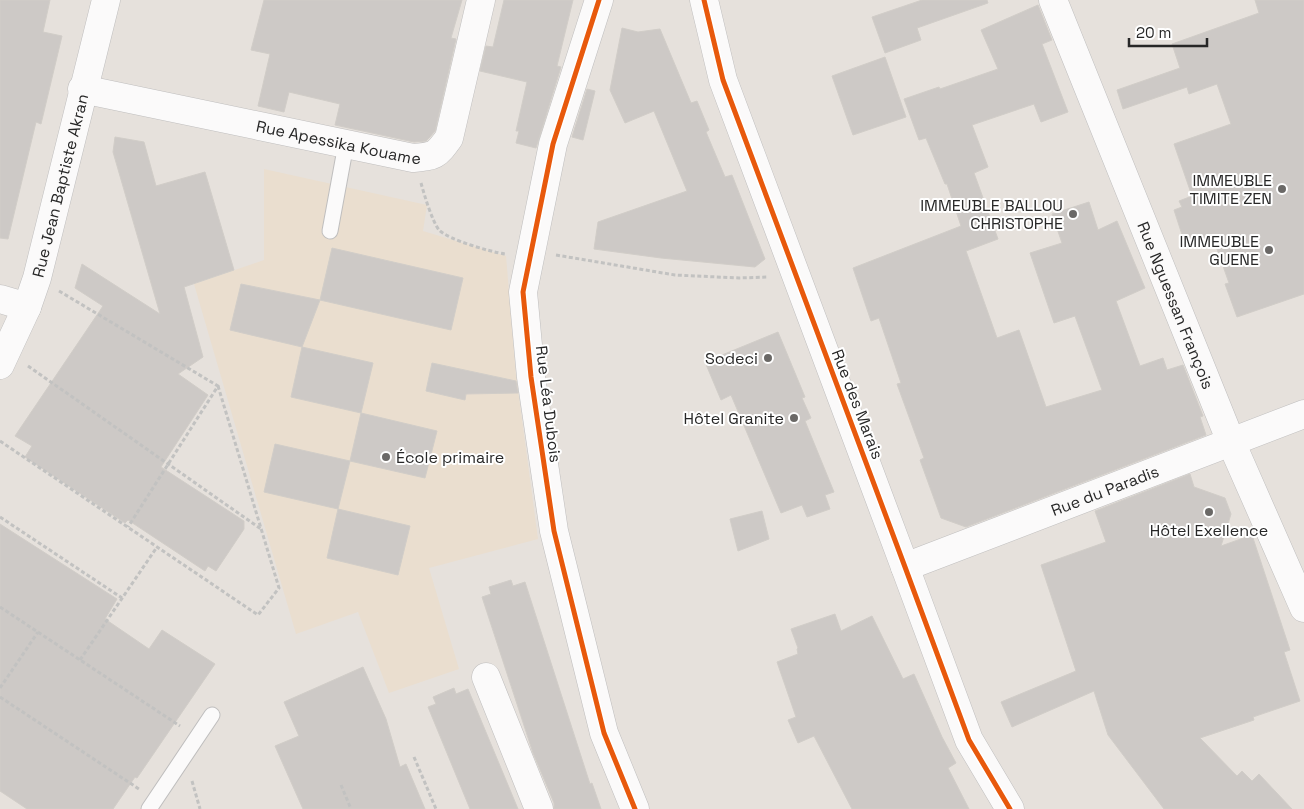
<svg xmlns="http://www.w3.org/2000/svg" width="1304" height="809" viewBox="0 0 1304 809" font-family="'Space Grotesk',sans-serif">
<rect width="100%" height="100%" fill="#e6e1dc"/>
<path fill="#eadecf" d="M 264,169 L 427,205 L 423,231 L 506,256 L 516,375 L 538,539 L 429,568 L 459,669 L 389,693 L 358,612 L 296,634 L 194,284 L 264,260 Z"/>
<g fill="#cdc9c6" stroke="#d1cdc8">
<path d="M 0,0 L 50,0 L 43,32 L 62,36 L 41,124 L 36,122 L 8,239 L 0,238 Z"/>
<path d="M 264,0 L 462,0 L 451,38 L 456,39 L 435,131 L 429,138 L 426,141 L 414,142 L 335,125 L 340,104 L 289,92 L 284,112 L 258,106 L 270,54 L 251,50 Z"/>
<path d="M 504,0 L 573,0 L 557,66 L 561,67 L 536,148 L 516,143 L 519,131 L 516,131 L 527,82 L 480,71 L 486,46 L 493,47 Z"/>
<path d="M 922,0 L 987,0 L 988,3 L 917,28 L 921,40 L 885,53 L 872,17 Z"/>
<path d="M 1255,0 L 1304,0 L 1304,294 L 1237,317 L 1225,284 L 1229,283 L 1213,238 L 1186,247 L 1174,210 L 1182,207 L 1179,201 L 1192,196 L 1174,144 L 1231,124 L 1217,84 L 1189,94 L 1187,87 L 1123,109 L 1117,90 L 1180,68 L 1172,44 L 1259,13 Z"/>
<path d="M 1038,5 L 1052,40 L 1042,44 L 1068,112 L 1041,122 L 1034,104 L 972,125 L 988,167 L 974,173 L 998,239 L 966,251 L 997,338 L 1019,330 L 1046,407 L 1102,390 L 1075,316 L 1054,323 L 1030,253 L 1062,243 L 1052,214 L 1089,202 L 1098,230 L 1117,221 L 1145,288 L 1116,301 L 1140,366 L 1163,358 L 1167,370 L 1183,365 L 1203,416 L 1200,417 L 1206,435 L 966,527 L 941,518 L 920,460 L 924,458 L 897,384 L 901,383 L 879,318 L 871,321 L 853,268 L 961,226 L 947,184 L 945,184 L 926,138 L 919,140 L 904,99 L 939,87 L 940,89 L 998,69 L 981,30 Z"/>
<path d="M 622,28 L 638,32 L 660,29 L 691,103 L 697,101 L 709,130 L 706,132 L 725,177 L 732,175 L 765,259 L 755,267 L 661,258 L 594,249 L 598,222 L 687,191 L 654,111 L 625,123 L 610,90 Z"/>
<path d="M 885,57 L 906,117 L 853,135 L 832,76 Z"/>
<path d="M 587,89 L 595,91 L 583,140 L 572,137 Z"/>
<path d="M 115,137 L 144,142 L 156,186 L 205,172 L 234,270 L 184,287 L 203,357 L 178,374 L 208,395 L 161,467 L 244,521 L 244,529 L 216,571 L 208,566 L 205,571 L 128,520 L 125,523 L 25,457 L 32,446 L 15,436 L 103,306 L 75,288 L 82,264 L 160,314 L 113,152 Z"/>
<path d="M 332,248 L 463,278 L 451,330 L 320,300 Z"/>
<path d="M 241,284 L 320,300 L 302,347 L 230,330 Z"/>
<path d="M 778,332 L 805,397 L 802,398 L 811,418 L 805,421 L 834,492 L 825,495 L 830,509 L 807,517 L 802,505 L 781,513 L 731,395 L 721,400 L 705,362 Z"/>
<path d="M 302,347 L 373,363 L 361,413 L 291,397 Z"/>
<path d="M 432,363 L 516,381 L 518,393 L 466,394 L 465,400 L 426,391 Z"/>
<path d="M 361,413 L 437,431 L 425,478 L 350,461 Z"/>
<path d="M 275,444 L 350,461 L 338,509 L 264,492 Z"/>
<path d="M 1190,474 L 1194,487 L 1225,498 L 1231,514 L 1221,546 L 1252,535 L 1290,650 L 1284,652 L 1300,701 L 1253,717 L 1254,720 L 1200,738 L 1237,776 L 1242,771 L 1252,781 L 1259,774 L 1292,809 L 1164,809 L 1108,735 L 1094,691 L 1012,727 L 1001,702 L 1076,671 L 1041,565 L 1106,542 L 1095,511 Z"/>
<path d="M 338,509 L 410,526 L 398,575 L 327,558 Z"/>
<path d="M 762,511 L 769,539 L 738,551 L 730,519 Z"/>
<path d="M 0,524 L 117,599 L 105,619 L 149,649 L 162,630 L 215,664 L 137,778 L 135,777 L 113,809 L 27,809 L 0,791 Z"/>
<path d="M 511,580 L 513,586 L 525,582 L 590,784 L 592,783 L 601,809 L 554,809 L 554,803 L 533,753 L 482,597 L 491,594 L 489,587 Z"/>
<path d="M 835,614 L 841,631 L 872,616 L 903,679 L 914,674 L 942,737 L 956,763 L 948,768 L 969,809 L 852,809 L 814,736 L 798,743 L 788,720 L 796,717 L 777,662 L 798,654 L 797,649 L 798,648 L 791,629 Z"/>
<path d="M 363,667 L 386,719 L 400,767 L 406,764 L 425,809 L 303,809 L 275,746 L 299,736 L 284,702 Z"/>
<path d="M 454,688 L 456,694 L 468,689 L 518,809 L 470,809 L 428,707 L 436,704 L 433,697 Z"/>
</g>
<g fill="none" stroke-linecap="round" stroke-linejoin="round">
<g stroke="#bfbebe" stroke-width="17">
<g id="lane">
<path d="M 330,231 L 346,144"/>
<path d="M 149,809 L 212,715"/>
</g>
</g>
<g stroke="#bfbebe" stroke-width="29">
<g id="street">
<path d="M 599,0 L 553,144 L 523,292 L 531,377 L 554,531 L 604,733 L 635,809"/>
<path id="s1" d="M 1053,0 L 1231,442 L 1304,608"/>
<path id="s2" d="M 82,89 L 413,158 C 435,156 436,156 449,138 L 481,0"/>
<path d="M 0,299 L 27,307"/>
<path id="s3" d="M 0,365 L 27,307 L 37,278 L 106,0"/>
<path id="s4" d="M 905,567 L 1304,414"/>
<path d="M 486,677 L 539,809"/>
</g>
</g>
<g stroke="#bfbebe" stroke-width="29">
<path id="secondary" d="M 704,0 L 723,80 L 905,567 L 969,740 L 1010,809"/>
</g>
<g stroke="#c2c2c1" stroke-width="3" stroke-dasharray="4 2.5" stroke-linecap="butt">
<path d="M 421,183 C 424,194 432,221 439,230 C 449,240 491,252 505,254"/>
<path d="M 556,255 L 675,275 L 739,278 L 768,277"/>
<path d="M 59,291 L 218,386 L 128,527"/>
<path d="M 28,366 L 261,529"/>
<path d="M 0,441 L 258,615 L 279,588 L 218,386"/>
<path d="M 0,517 L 122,598"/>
<path d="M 0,607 L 180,726"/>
<path d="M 80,660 L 157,547"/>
<path d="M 0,688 L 38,632"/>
<path d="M 0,697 L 139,789"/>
<path d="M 414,757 L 436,809"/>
<path d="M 192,781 L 200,809"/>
<path d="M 341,785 L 351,809"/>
</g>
<use href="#lane" stroke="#fbfafa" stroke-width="15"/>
<use href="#street" stroke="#fbfafa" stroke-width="28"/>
<use href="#secondary" stroke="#fbfafa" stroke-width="28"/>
<g stroke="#fff" stroke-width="8">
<g id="cycleway">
<path d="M 599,0 L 553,144 L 523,292 L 531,377 L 554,531 L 604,733 L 635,809"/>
<path d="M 704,0 L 723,80 L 905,567 L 969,740 L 1010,809"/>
</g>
</g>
<use href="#cycleway" stroke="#e8590c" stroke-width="5"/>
</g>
<g fill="#6a6866" stroke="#fff" stroke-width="2">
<circle cx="1282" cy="189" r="5"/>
<circle cx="1073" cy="214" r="5"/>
<circle cx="1269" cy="250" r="5"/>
<circle cx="768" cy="358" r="5"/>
<circle cx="794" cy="418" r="5"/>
<circle cx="386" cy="457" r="5"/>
<circle cx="1209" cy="512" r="5"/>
</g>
<g text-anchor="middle" stroke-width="4" stroke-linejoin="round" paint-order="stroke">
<g font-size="16" fill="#272727" stroke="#fff">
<text dy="6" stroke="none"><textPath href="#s2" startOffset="262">Rue Apessika Kouame</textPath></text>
<text dy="6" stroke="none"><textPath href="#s3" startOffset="190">Rue Jean Baptiste Akran</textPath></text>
<text dy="6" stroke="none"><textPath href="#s1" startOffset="329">Rue Nguessan François</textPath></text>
<text transform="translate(549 404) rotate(83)" y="6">Rue Léa Dubois</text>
<text transform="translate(858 404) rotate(69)" y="6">Rue des Marais</text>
<text dy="6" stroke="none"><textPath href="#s4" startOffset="214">Rue du Paradis</textPath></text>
</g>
<g font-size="16" fill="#272727" stroke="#fff" text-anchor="end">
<text x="1272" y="186">IMMEUBLE<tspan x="1272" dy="18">TIMITE ZEN</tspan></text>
<text x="1063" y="211">IMMEUBLE BALLOU<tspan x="1063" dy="18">CHRISTOPHE</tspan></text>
<text x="1259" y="247">IMMEUBLE<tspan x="1259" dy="18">GUENE</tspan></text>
<text x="758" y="364">Sodeci</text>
<text x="784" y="424">Hôtel Granite</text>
<text x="396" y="463" text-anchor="start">École primaire</text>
<text x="1209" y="536" text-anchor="middle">Hôtel Exellence</text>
</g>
</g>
<path d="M1129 38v8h78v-8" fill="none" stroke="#272727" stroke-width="2.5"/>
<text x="1136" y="38" font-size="15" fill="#272727" stroke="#ffffff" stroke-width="4" paint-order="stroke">20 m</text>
</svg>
